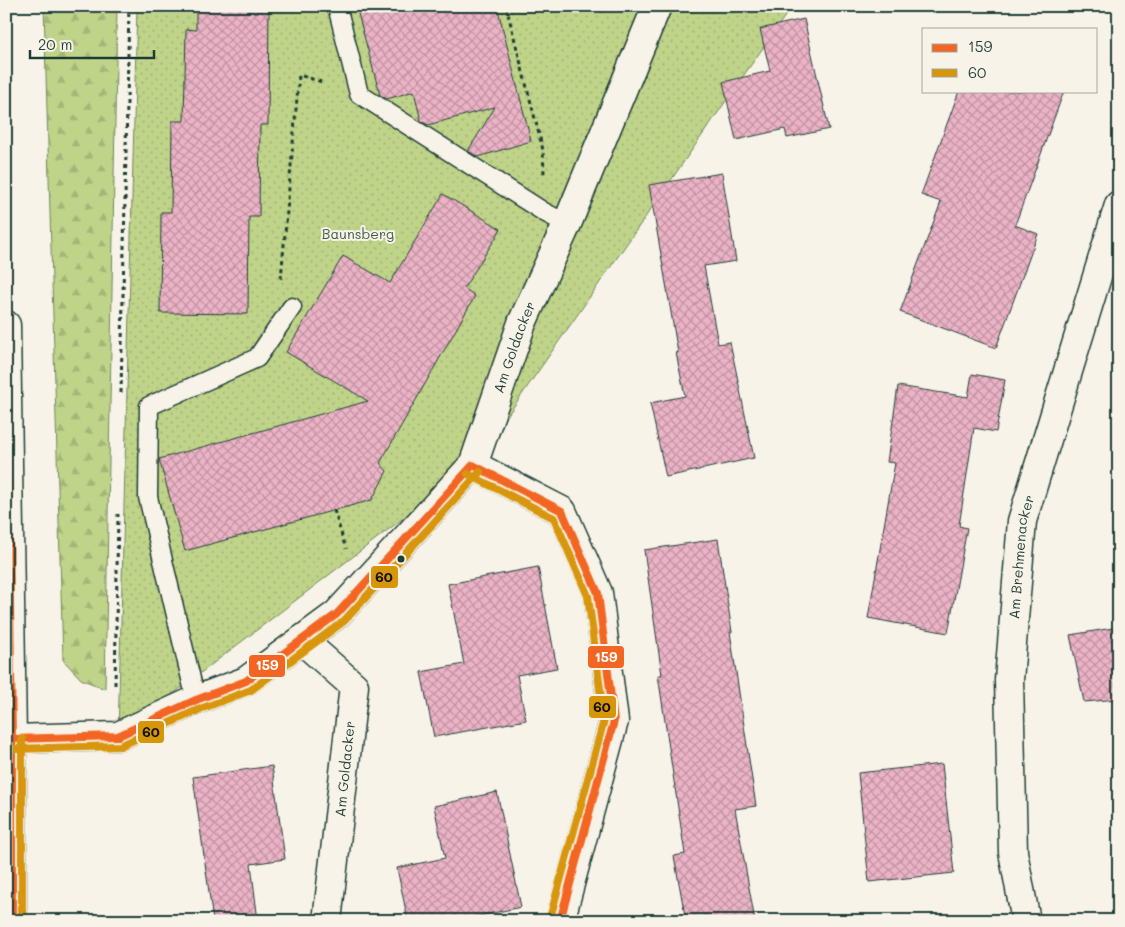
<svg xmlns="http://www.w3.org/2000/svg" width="1125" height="927" viewBox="0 0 1125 927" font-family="Mali,sans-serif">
<defs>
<pattern id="grass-dots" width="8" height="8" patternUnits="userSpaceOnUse" patternTransform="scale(1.25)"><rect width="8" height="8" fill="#bfd389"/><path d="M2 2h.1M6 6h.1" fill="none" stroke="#a4b677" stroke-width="1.8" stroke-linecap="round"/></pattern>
<pattern id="forest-firs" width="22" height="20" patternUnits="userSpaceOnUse" patternTransform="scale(1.25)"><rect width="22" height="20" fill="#bfd389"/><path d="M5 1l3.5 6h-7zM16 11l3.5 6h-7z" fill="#a4b677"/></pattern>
<pattern id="building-cross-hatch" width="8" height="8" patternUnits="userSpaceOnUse" patternTransform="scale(1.25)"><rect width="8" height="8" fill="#ecb3c6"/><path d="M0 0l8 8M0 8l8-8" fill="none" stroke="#bf93a2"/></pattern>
</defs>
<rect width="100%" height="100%" fill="#f7f3e8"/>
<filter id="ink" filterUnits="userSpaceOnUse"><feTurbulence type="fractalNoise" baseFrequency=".02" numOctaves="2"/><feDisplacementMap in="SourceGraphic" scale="10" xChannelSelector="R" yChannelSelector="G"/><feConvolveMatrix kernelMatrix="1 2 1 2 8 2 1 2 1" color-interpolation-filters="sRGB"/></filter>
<g filter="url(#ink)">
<path fill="url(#grass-dots)" stroke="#6f885e" d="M 137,6 L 792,6 L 473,465 L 118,736 Z"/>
<path fill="url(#forest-firs)" stroke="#6f885e" d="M 44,6 L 117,6 L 105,689 L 81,679 L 63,660 Z"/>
<g fill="url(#building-cross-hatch)" stroke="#1f3d34">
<path d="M 196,6 L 269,6 L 268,125 L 260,125 L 259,217 L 249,217 L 248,314 L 160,313 L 161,212 L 171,212 L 172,121 L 184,121 L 186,29 L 196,30 Z"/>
<path d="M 356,6 L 497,6 L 531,141 L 478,157 L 468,151 L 495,107 L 428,125 L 421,121 L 414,91 L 387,99 L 380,95 Z"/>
<path d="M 804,19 L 829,129 L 787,138 L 785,129 L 736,140 L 723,82 L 770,71 L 760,29 Z"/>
<path d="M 959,91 L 1064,91 L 1015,225 L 1038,234 L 996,348 L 900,312 L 941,202 L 921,195 Z"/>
<path d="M 722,173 L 736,261 L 704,266 L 718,344 L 730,342 L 754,458 L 666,477 L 650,403 L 685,396 L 676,353 L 678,353 L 649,185 Z"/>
<path d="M 443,194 L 501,229 L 464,288 L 475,296 L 380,463 L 387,471 L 372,500 L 185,551 L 159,459 L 368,401 L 286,352 L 343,256 L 390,283 Z"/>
<path d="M 972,374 L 1005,380 L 996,432 L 974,428 L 959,526 L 967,528 L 948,633 L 868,618 L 895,463 L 887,462 L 898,386 L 968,397 Z"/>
<path d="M 718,539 L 732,632 L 730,632 L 756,806 L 735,809 L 755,921 L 686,921 L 674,856 L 685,854 L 658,675 L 662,675 L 644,550 Z"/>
<path d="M 538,567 L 557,668 L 517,675 L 526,720 L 434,737 L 421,672 L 464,664 L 448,584 Z"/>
<path d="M 1119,627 L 1119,699 L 1084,702 L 1070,635 Z"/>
<path d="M 942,764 L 954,873 L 869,882 L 858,773 Z"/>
<path d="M 272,766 L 285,859 L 251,864 L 258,921 L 213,921 L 193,777 Z"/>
<path d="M 497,792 L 521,907 L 456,921 L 408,921 L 397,868 L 445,858 L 434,806 Z"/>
</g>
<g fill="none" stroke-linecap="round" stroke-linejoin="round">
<g stroke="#1f3d34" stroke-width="21">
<g id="service">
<path d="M 337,6 L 359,94 L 544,212 L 567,224"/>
<path d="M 196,700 L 148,497 L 149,406 L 257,358 L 292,307"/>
</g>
</g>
<g stroke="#1f3d34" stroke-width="31">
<g id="minor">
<path d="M 473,465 L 562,511 L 598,593 L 614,721 L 560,921"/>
<path d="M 302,640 L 354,686 L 327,921"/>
<path id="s1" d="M 12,739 L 118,736 L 196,700 L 246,681 L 337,614 L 473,465 L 522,323 L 567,224 L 657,6"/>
<path id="s2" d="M 1026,921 L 1013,852 L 1009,680 L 1022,521 L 1119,205"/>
</g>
</g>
<g stroke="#1f3d34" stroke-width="31">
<path id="secondary" d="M 6,325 L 12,739 L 12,921"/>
</g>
<g stroke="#1f3d34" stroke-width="3" stroke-dasharray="4 4" stroke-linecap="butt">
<path d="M 506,6 L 543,150 L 544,174"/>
<path d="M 281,279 L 299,75 L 325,83"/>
<path d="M 121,393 L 129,6"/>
<path d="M 334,510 L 346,549"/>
<path d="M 115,685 L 118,514"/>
</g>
<use href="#service" stroke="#f7f3e8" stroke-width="18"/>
<use href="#minor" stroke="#f7f3e8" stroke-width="28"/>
<use href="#secondary" stroke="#f7f3e8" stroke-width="28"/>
<g stroke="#f7f3e8" stroke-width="11">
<g id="bus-1">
<path d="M 6,342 L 12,739 L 12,921"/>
<path d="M 12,739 L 118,736 L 196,700 L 246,681 L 337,614 L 473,465 L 562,511 L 598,593 L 614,721 L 560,921"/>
</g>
</g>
<g stroke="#f7f3e8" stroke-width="11">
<g id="bus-2">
<path d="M 468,474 L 554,518 L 588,596 L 604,720 L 550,918"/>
<path d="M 22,739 L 22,921"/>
<path d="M 12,749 L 120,746 L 200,709 L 251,690 L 344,621 L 480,472"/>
</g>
</g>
<use href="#bus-1" stroke="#f26522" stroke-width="8"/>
<use href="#bus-2" stroke="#d79608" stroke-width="8"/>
</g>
</g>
<circle fill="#1f3d34" stroke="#f7f3e8" stroke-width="2" cx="401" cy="559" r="4.5"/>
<g text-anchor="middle" stroke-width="4" stroke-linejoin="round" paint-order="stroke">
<g font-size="14" fill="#3f5b45" stroke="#f7f3e8">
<text x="358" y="239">Baunsberg</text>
</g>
<g font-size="14" fill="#1f3d34" stroke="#f7f3e8">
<text dy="5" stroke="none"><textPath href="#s1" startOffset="685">Am Goldacker</textPath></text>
<text dy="5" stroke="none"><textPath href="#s2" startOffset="366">Am Brehmenacker</textPath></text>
<text transform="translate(345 769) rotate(-84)" y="5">Am Goldacker</text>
</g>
</g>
<g stroke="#f7f3e8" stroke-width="2">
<rect x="370" y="565" width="29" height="24" rx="5" fill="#d79608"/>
<rect x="587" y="645" width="38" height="24" rx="5" fill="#f26522"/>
<rect x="248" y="654" width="38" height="24" rx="5" fill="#f26522"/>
<rect x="588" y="695" width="29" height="24" rx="5" fill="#d79608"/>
<rect x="137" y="720" width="28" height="24" rx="5" fill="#d79608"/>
</g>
<g font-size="14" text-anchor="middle" font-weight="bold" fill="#fff">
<text x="606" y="662">159</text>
<text x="267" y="670">159</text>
</g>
<g font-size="14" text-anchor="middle" font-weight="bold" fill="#111">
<text x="384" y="582">60</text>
<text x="602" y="712">60</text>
<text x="151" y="737">60</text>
</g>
<rect width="1125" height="927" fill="none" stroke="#f7f3e8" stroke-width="25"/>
<rect x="12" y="12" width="1100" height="902" fill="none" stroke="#1f3d34" stroke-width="2" filter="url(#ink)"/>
<rect x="922" y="28" width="175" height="65" fill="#f7f3e8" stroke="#a1aaa0"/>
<rect x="932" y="44" width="25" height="8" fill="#f26522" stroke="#a1aaa0"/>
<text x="968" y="52" font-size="15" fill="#1f3d34">159</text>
<rect x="932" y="69" width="25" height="8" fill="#d79608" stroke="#a1aaa0"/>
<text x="968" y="78" font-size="15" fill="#1f3d34">60</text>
<path d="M30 50v8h124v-8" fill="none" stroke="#1f3d34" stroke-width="2.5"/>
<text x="38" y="50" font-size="15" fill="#1f3d34" stroke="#f7f3e8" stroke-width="4" paint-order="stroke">20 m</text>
</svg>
